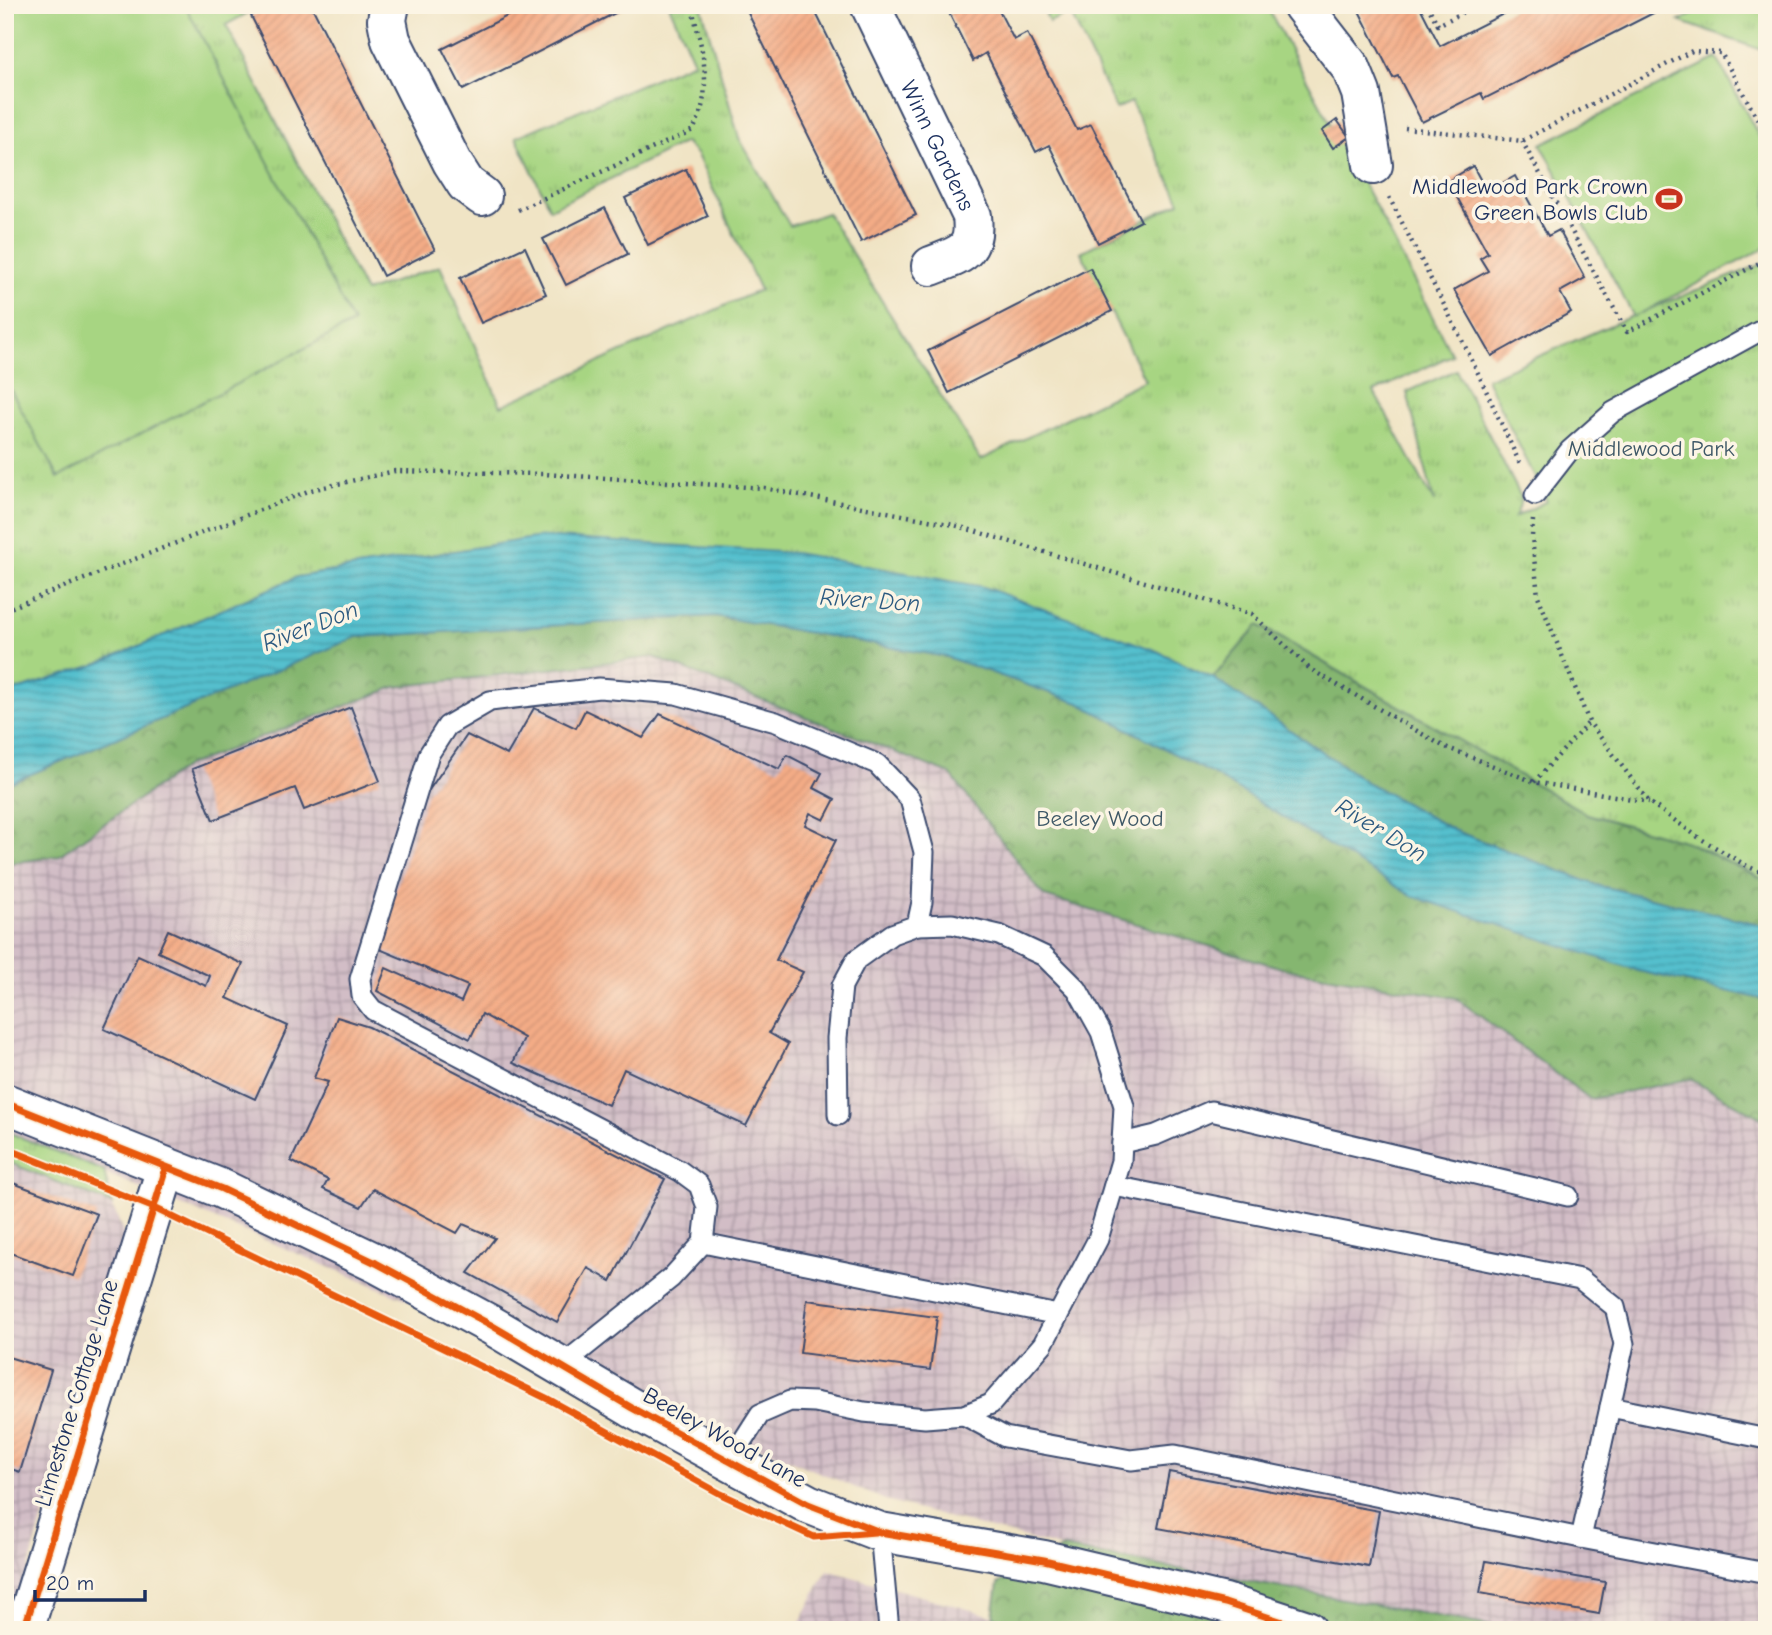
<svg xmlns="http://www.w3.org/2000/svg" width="1772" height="1635" viewBox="0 0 1772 1635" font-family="'Comic Neue',sans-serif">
<defs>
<pattern id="industrial-grid" width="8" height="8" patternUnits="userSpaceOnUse" patternTransform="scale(1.75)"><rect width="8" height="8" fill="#d2bdc6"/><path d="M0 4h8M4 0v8" fill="none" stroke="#aa9aa4"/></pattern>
<pattern id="grass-tufts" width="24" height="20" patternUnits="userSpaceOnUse" patternTransform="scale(1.75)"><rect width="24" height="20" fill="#a7d582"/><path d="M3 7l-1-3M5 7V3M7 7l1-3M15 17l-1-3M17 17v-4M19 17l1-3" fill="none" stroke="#8fb773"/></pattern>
<pattern id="forest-crowns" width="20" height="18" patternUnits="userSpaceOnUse" patternTransform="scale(1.75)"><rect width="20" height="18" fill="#85b670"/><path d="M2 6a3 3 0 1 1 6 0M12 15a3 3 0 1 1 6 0" fill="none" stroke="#6c945f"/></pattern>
<pattern id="water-rules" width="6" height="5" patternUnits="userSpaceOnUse" patternTransform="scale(1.75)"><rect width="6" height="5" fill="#54c0ce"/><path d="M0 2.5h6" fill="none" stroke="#459caa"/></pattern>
<pattern id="building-hatch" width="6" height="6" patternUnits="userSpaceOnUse" patternTransform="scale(1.75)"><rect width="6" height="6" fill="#f4ac86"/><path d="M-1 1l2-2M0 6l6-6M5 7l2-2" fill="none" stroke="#d19476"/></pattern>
</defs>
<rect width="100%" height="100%" fill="#fcf5e5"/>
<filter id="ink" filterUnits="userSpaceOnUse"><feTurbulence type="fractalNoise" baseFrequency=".0143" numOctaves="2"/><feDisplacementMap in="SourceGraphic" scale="14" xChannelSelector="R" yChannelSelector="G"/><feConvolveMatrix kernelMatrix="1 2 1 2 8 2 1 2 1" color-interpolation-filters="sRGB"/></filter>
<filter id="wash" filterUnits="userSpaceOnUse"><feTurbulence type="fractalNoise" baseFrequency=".00686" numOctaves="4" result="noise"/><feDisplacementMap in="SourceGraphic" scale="28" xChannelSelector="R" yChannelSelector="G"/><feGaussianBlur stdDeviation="1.57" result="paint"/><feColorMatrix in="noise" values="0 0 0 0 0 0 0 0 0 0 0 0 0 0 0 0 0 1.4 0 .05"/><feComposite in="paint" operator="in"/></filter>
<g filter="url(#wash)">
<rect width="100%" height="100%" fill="#f0e4c5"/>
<g fill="url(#industrial-grid)">
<path d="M 654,657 L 950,774 L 1044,896 L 1285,969 L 1456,998 L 1590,1099 L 1690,1079 L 1767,1121 L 1767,1630 L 1514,1630 L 1063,1548 L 890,1502 L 5,1131 L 5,864 L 58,855 L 188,765 L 395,687 Z"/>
<path d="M 5,1161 L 112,1204 L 124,1235 L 11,1630 L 5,1630 Z"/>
<path d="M 827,1570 L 993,1616 L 1047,1630 L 796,1630 Z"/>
</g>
<g fill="url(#grass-tufts)" stroke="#618270" stroke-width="2">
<path d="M 5,5 L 262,5 L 226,25 L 365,292 L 440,266 L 501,406 L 760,290 L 697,155 L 685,142 L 550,209 L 516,137 L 694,62 L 669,5 L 701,5 L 739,138 L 790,226 L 827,213 L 981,460 L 1145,380 L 1081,252 L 1180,202 L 1131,102 L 1116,109 L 1070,12 L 1049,22 L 1042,5 L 1266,5 L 1376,207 L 1452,355 L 1374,392 L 1434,502 L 1407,392 L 1456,370 L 1521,497 L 1519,508 L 1515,517 L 1547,501 L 1486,379 L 1625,319 L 1767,262 L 1767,881 L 1687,842 L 1587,814 L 1259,625 L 1213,678 L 1157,651 L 540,537 L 297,577 L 98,664 L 5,694 Z"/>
<path d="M 1713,5 L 1767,5 L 1767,52 L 1679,21 Z"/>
<path d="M 5,1131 L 104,1171 L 112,1204 L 5,1161 Z"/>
</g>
<g fill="url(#forest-crowns)" stroke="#507267" stroke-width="2">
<path d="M 715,616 L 947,657 L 1079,703 L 1211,773 L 1639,971 L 1767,1000 L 1767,1121 L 1690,1079 L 1590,1099 L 1456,998 L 1285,969 L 1044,896 L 950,774 L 654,657 L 395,687 L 188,765 L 58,856 L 5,864 L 5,785 L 356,637 Z"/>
<path d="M 1258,625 L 1587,814 L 1687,842 L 1767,881 L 1767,926 L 1596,885 L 1453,830 L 1368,783 L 1213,678 Z"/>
<path d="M 1063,1548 L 1514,1630 L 1047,1630 L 993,1616 L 998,1584 Z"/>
</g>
<g fill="#a7d582" stroke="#618270" stroke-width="2">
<path d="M 5,5 L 185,5 L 353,323 L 58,478 L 5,379 Z"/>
<path d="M 1717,58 L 1767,151 L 1767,247 L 1634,317 L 1541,144 Z"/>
</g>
<path fill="url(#water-rules)" stroke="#387896" stroke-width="2" d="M 540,537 L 795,553 L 984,587 L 1157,651 L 1213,678 L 1368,783 L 1453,830 L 1596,885 L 1767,926 L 1767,1000 L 1639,971 L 1412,896 L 1211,773 L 1079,703 L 947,657 L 715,616 L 356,637 L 5,785 L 5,694 L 98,664 L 297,577 Z"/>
<g id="blocks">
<g fill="url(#building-hatch)">
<path d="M 273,5 L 311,5 L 435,250 L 383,276 L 251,16 Z"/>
<path d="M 529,5 L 631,5 L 463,90 L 442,49 Z"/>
<path d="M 744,5 L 812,5 L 916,215 L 861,242 Z"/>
<path d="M 945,5 L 996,5 L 1014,40 L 1027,33 L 1077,130 L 1091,124 L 1141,221 L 1098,243 L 1049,145 L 1036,152 L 986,53 L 973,61 Z"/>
<path d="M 1356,5 L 1419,5 L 1440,46 L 1521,5 L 1669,5 L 1484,99 L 1481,93 L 1422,122 L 1398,76 L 1393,78 Z"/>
<path d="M 1337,120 L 1349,137 L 1333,148 L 1322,131 Z"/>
<path d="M 1473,166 L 1487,192 L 1515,176 L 1548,236 L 1559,230 L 1585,278 L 1560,292 L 1571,312 L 1492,356 L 1454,290 L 1488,271 L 1480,258 L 1488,253 L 1448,181 Z"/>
<path d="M 686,169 L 708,216 L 648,245 L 625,198 Z"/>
<path d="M 605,208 L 628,254 L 566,285 L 543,239 Z"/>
<path d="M 525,247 L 546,294 L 481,323 L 460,278 Z"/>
<path d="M 1090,268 L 1112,311 L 949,393 L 928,351 Z"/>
<path d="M 351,707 L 380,781 L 304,810 L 295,788 L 213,820 L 192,769 Z"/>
<path d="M 534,708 L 576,728 L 585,710 L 643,738 L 660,714 L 779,769 L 787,755 L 822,773 L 814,788 L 835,799 L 824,820 L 810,813 L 805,825 L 836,840 L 776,960 L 803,972 L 769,1033 L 788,1044 L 746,1126 L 624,1069 L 608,1105 L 513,1063 L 524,1038 L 482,1014 L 470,1039 L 377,991 L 386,968 L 461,1002 L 468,986 L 377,948 L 427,793 L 467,735 L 507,755 Z"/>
<path d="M 168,930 L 243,964 L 227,998 L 288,1026 L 255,1099 L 104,1029 L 138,955 L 206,986 L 210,976 L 158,952 Z"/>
<path d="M 337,1017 L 369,1027 L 665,1179 L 611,1281 L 588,1268 L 557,1322 L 468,1273 L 495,1238 L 463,1224 L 457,1233 L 373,1189 L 361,1207 L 323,1189 L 328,1180 L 291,1161 L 328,1082 L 314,1078 Z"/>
<path d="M 13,1183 L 97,1214 L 73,1276 L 5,1251 L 5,1204 Z"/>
<path d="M 807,1300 L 937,1317 L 930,1370 L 800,1353 Z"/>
<path d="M 5,1356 L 51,1370 L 20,1472 L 5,1467 Z"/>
<path d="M 1169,1472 L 1379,1511 L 1369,1567 L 1158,1528 Z"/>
<path d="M 1486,1561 L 1605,1582 L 1599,1614 L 1480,1593 Z"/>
</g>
</g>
</g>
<g filter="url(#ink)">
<use href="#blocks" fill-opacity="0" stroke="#3b4a6d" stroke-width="2"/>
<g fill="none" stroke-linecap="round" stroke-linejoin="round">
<g stroke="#3b4a6d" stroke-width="23">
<g id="lane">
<path d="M 1535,495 L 1570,450 L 1613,412 L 1767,327"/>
<path d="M 1122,1143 L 1156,1135 L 1211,1111 L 1568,1196"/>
<path d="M 1114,1186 L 1580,1279 L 1615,1307 L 1624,1344 L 1581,1538"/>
<path d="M 703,1243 L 1058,1315"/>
<path d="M 561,1366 L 671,1278 L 703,1243 L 707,1207 L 699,1185 L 680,1171 L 373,1010 L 362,996 L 360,979 L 429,754 L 447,726 L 490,701 L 599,688 L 676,694 L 776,722 L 877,764 L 910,799 L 924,852 L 922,902 L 917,925"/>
<path d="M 1610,1407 L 1767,1439"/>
<path d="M 964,1415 L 1005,1437 L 1131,1460 L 1175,1455 L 1581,1538 L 1767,1573"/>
<path d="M 730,1461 L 760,1414 L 790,1401 L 815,1402 L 864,1412 L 925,1418 L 964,1415 L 991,1404 L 1043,1344 L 1098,1239 L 1121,1161 L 1124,1106 L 1101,1032 L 1077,989 L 1044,956 L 999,935 L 952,924 L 917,925 L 892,934 L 856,960 L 842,986 L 837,1038 L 838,1115"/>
<path d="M 880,1532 L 889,1630"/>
</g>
</g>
<g stroke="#3b4a6d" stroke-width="42">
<g id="street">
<path d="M 390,5 L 387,20 L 391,40 L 452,162 L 466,184 L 482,196"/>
<path id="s1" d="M 870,5 L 972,216 C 976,253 961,254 931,266"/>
<path d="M 1302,5 L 1351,68 L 1361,93 L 1373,165"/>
<path d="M 5,1103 L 222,1189 L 376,1263 L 491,1325 L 632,1408 L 808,1504 L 880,1532 L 1044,1560 L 1225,1603 L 1307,1630"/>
<path d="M 24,1630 L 166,1168"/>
</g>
</g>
<g stroke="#3b4a6d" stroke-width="4.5" stroke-dasharray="2 5" stroke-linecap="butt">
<path d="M 1427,5 L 1438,25 L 1478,5"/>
<path d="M 1405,128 L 1522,141 L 1692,51 L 1721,53 L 1767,136"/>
<path d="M 1522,141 L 1627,332 L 1767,259"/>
<path d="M 1389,197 L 1470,356 L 1521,466"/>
<path d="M 518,210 L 693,130 C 715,90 702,47 691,5"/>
<path d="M 1533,520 L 1532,537 L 1538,596 L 1589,722 L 1649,802 L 1698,837 L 1747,866 L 1767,875"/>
<path d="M 5,610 L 311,490 L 395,471 L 544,474 L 764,488 L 954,525 L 1252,614 L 1310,669 L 1443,746 L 1534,782 L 1649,802"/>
<path d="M 1534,782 L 1589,722"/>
</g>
<use href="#lane" stroke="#fff" stroke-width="19"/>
<use href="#street" stroke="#fff" stroke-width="38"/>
<g stroke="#fcf5e5" stroke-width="11">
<g id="cycleway">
<path d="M 5,1103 L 222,1189 L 376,1263 L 491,1325 L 632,1408 L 808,1504 L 880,1532 L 1044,1560 L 1225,1603 L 1307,1630"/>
<path d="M 5,1148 L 152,1207 L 548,1399 L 721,1494 L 814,1537 L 875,1532"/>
<path d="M 24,1630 L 166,1168"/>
</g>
</g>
<use href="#cycleway" stroke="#e8590c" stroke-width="7"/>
</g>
</g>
<defs>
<g id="stadium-bare" transform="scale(2.1)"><path d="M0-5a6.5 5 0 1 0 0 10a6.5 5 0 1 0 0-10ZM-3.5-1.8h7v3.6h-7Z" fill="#c8321e" stroke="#fcf5e5" stroke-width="2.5" paint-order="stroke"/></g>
</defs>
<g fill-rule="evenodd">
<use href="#stadium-bare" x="1669" y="199"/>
</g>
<g text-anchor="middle" stroke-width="7" stroke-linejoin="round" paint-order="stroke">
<g font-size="23" fill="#1b2f5e" stroke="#fcf5e5">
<text dy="8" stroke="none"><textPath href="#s1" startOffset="156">Winn Gardens</textPath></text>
<text transform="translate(76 1393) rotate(-73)" y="8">Limestone Cottage Lane</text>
<text transform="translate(725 1437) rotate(29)" y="8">Beeley Wood Lane</text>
</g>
<g font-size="23" fill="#1b2f5e" stroke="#fcf5e5" text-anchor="end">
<text x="1648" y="194">Middlewood Park Crown<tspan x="1648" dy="26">Green Bowls Club</tspan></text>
</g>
<g font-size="23" fill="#3e5867" stroke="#fcf5e5">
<text x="1651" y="456">Middlewood Park</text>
<text x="1100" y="826">Beeley Wood</text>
</g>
<g font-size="24" font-style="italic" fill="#2c5a80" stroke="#fcf5e5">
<text transform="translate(870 600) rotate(4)" y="8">River Don</text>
<text transform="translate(310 626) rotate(-21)" y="8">River Don</text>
<text transform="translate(1381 830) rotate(31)" y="8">River Don</text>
</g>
</g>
<rect width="1772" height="1635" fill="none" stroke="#fcf5e5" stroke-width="28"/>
<path d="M35 1590v10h110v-10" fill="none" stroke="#1b2f5e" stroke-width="3.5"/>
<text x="46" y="1590" font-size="21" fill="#1b2f5e" stroke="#fcf5e5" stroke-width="5" paint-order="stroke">20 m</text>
</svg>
